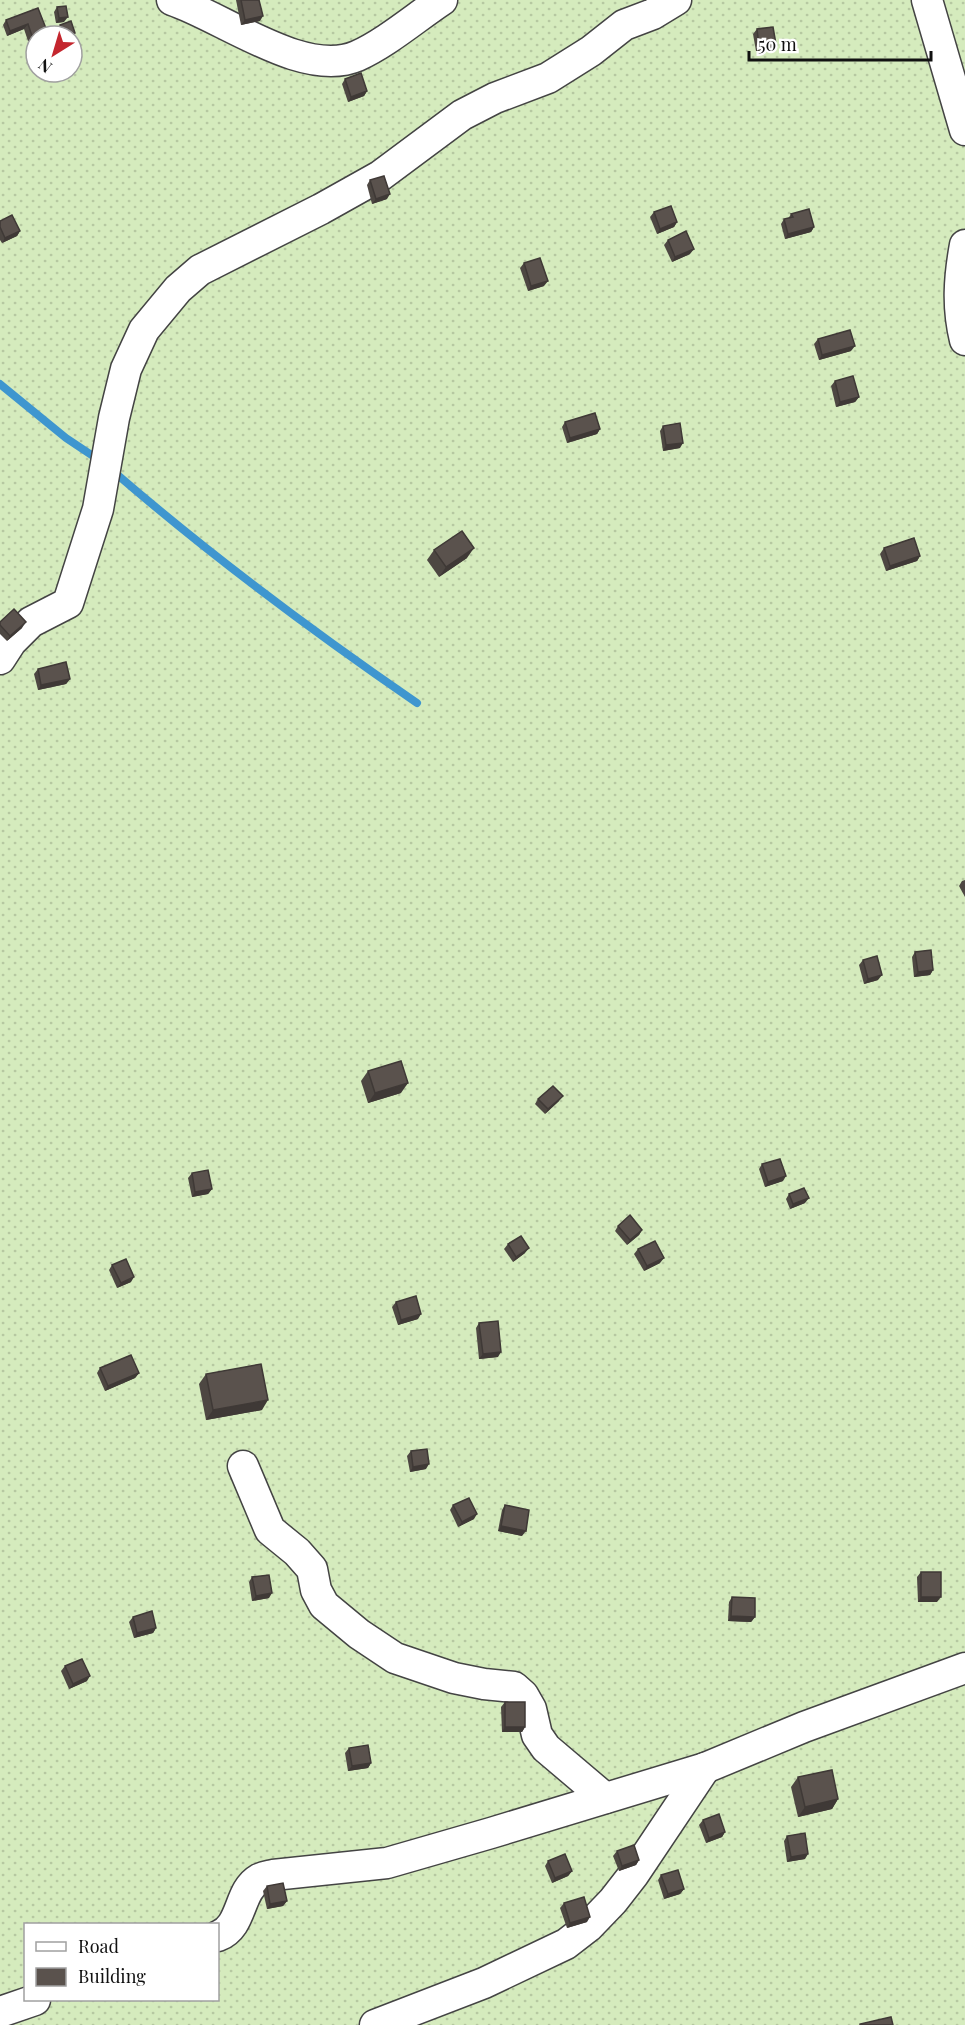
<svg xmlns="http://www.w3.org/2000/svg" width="965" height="2025" viewBox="0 0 965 2025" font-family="'Playfair Display',serif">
<defs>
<pattern id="grass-dots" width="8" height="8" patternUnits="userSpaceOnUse" patternTransform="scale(1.5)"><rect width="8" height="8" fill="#d5ebbd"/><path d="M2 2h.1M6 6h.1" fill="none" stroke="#b6c8a1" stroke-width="1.8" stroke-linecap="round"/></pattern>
</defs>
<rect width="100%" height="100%" fill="#fffdf5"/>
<path fill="url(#grass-dots)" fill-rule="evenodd" d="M 0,0 L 965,0 L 965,2025 L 0,2025 ZM 36,36 L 72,36 L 72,72 L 36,72 ZM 26,1924 L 218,1924 L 218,2000 L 26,2000 Z"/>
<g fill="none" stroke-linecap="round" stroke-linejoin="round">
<g stroke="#3f96cf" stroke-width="8">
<path d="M 0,384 L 66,438 L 99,460"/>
<path d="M 113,471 C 209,554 312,631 417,703"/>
</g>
<g stroke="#444" stroke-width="33">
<g id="minor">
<path d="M 172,0 C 223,17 304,79 357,56 C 386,43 415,18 442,0"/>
<path d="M 927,0 L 965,130"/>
<path d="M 965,245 C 959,278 957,307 965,340"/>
<path d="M 0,659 L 11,642 L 31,622 L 68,603 L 98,509 L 114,418 L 126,369 L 144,330 L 178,289 L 200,270 L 321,209 L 380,176 L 462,115 L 495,98 L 548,78 L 591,51 L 624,25 L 653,14 L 676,0"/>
<path d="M 243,1466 L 270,1530 L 297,1552 L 312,1569 L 316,1590 L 324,1605 L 359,1634 L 395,1658 L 454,1678 L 484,1684 L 514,1687 L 523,1695 L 531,1709 L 537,1735 L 546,1748 L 605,1798"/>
<path d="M 218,1936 C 243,1927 238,1891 259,1879 C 263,1877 269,1876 273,1875 L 387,1863 L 491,1833 L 705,1768 L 804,1727 L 965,1668"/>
<path d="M 0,2012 L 35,2000"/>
<path d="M 375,2025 L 484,1983 L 566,1944 L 588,1927 L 613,1901 L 634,1874 L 705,1768"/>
</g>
</g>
<use href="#minor" stroke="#fff" stroke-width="30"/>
</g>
<g fill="#4d4742">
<path d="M 236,0 L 259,0 L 260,21 L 241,25 Z"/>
<path d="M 57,7 L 64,22 L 56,23 L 54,12 Z"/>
<path d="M 38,8 L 47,31 L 43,36 L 28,41 L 24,29 L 7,36 L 3,25 L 6,20 Z"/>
<path d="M 60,25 L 72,36 L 58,36 L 56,30 Z"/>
<path d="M 757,29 L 772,49 L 756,51 L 753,34 Z"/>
<path d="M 36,45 L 36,57 L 33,49 Z"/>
<path d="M 345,79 L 367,91 L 364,96 L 348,102 L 342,84 Z"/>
<path d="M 370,180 L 387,199 L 372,204 L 367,185 Z"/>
<path d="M 654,212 L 677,222 L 674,227 L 657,234 L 650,217 Z"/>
<path d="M 791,214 L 814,227 L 811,232 L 785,239 L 781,224 L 784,219 L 788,219 Z"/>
<path d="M 0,221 L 20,231 L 17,236 L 2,243 L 0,240 Z"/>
<path d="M 668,240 L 690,254 L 672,262 L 664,245 Z"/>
<path d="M 524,263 L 544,286 L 528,291 L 520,268 Z"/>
<path d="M 818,339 L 851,351 L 819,360 L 814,344 Z"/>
<path d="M 835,381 L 859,397 L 855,402 L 836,407 L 831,386 Z"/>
<path d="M 565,422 L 600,429 L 597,434 L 567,443 L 562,427 Z"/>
<path d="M 663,426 L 680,448 L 663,451 L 660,431 Z"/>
<path d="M 884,548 L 920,556 L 917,561 L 886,571 L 880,554 Z"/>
<path d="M 434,550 L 467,558 L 439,577 L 427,560 Z"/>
<path d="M 0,622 L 22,628 L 7,641 L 0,634 Z"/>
<path d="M 38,669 L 70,679 L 66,684 L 38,690 L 34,674 Z"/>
<path d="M 965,880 L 965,897 L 959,886 L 962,881 Z"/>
<path d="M 915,952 L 933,970 L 930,975 L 914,977 L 912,957 Z"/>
<path d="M 863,960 L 878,980 L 864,984 L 859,965 Z"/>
<path d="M 368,1071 L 401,1093 L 368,1103 L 361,1081 Z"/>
<path d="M 538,1099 L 559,1101 L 545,1114 L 535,1104 Z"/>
<path d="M 762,1164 L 783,1181 L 765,1187 L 759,1169 Z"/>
<path d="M 192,1173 L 212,1189 L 208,1194 L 192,1197 L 188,1178 Z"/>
<path d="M 789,1194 L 805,1203 L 790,1209 L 786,1199 Z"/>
<path d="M 618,1226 L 642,1230 L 639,1235 L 627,1245 L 615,1231 Z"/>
<path d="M 508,1244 L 525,1253 L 513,1262 L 504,1249 Z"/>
<path d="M 638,1249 L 660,1263 L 644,1271 L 634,1254 Z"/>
<path d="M 112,1265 L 131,1282 L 117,1288 L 109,1270 Z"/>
<path d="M 396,1302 L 418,1319 L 398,1325 L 392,1307 Z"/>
<path d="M 479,1323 L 498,1357 L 479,1359 L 476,1328 Z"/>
<path d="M 100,1368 L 139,1373 L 135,1378 L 105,1391 L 97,1373 Z"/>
<path d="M 206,1374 L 262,1410 L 206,1420 L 199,1384 Z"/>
<path d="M 411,1451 L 426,1469 L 410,1472 L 407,1456 Z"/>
<path d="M 453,1505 L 474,1519 L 458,1527 L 450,1510 Z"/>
<path d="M 505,1505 L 522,1536 L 498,1531 L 502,1510 Z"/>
<path d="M 921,1572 L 937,1602 L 918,1602 L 917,1577 Z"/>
<path d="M 252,1577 L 269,1598 L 252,1601 L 249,1582 Z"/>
<path d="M 732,1597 L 755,1617 L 751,1622 L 728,1621 L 729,1602 Z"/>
<path d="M 133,1617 L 156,1628 L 153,1633 L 134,1638 L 129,1622 Z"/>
<path d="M 65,1666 L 87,1681 L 69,1689 L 61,1671 Z"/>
<path d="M 505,1702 L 525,1727 L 522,1732 L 502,1732 L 501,1707 Z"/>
<path d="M 349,1748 L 371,1763 L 368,1768 L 348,1771 L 345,1753 Z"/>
<path d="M 798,1777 L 838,1799 L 832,1809 L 798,1817 L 791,1787 Z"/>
<path d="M 703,1820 L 725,1832 L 722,1837 L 706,1843 L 699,1825 Z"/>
<path d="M 787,1836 L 805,1859 L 787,1862 L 784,1841 Z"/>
<path d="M 617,1851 L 639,1860 L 636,1865 L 619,1871 L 613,1856 Z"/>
<path d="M 548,1861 L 572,1871 L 568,1876 L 552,1883 L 545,1866 Z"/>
<path d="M 661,1875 L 684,1889 L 680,1894 L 664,1899 L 658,1880 Z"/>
<path d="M 267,1886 L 287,1901 L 283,1906 L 267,1909 L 263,1891 Z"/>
<path d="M 564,1903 L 587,1922 L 567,1928 L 560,1908 Z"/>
</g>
<g fill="#3f3936">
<path d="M 263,16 L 260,21 L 241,25 L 245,20 Z"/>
<path d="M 68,17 L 64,22 L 56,23 L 59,18 Z"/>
<path d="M 28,24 L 24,29 L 7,36 L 10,31 Z"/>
<path d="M 47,31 L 43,36 L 36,36 L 36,38 L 28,41 L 32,36 Z"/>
<path d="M 776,44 L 772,49 L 756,51 L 759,46 Z"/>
<path d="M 367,91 L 364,96 L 348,102 L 351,97 Z"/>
<path d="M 390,194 L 387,199 L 372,204 L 376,199 Z"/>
<path d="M 677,222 L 674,227 L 657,234 L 660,229 Z"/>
<path d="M 814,227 L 811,232 L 785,239 L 788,234 Z"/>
<path d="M 20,231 L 17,236 L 2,243 L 5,238 Z"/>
<path d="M 694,249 L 690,254 L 672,262 L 675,257 Z"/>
<path d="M 548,281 L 544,286 L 528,291 L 531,286 Z"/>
<path d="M 855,346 L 851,351 L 819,360 L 822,355 Z"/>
<path d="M 859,397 L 855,402 L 836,407 L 840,402 Z"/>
<path d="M 600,429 L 597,434 L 567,443 L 570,438 Z"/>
<path d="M 683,443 L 680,448 L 663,451 L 666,445 Z"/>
<path d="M 474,548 L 467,558 L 439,577 L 446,567 Z"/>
<path d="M 920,556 L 917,561 L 886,571 L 890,566 Z"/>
<path d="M 26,622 L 22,628 L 7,641 L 10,636 Z"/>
<path d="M 70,679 L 66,684 L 38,690 L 41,685 Z"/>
<path d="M 933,970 L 930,975 L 914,977 L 918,972 Z"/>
<path d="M 882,975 L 878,980 L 864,984 L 868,979 Z"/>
<path d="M 408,1083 L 401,1093 L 368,1103 L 375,1093 Z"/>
<path d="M 563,1096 L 559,1101 L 545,1114 L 548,1109 Z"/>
<path d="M 786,1176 L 783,1181 L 765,1187 L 768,1182 Z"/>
<path d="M 212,1189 L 208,1194 L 192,1197 L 195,1192 Z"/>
<path d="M 809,1198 L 805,1203 L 790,1209 L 793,1204 Z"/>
<path d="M 642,1230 L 639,1235 L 627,1245 L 630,1240 Z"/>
<path d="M 529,1248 L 525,1253 L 513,1262 L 516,1257 Z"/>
<path d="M 664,1258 L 660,1263 L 644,1271 L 647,1266 Z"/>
<path d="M 134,1277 L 131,1282 L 117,1288 L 121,1283 Z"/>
<path d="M 421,1314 L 418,1319 L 398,1325 L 401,1320 Z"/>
<path d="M 501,1352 L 498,1357 L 479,1359 L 483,1354 Z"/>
<path d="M 139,1373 L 135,1378 L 105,1391 L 108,1386 Z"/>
<path d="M 268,1400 L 262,1410 L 206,1420 L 213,1410 Z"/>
<path d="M 429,1464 L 426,1469 L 410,1472 L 413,1467 Z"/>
<path d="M 477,1514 L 474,1519 L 458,1527 L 462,1522 Z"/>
<path d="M 501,1526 L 526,1531 L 522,1536 L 498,1531 Z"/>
<path d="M 272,1593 L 269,1598 L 252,1601 L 256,1596 Z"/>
<path d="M 921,1597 L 941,1597 L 937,1602 L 918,1602 Z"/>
<path d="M 731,1616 L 755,1617 L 751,1622 L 728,1621 Z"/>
<path d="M 156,1628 L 153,1633 L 134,1638 L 137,1633 Z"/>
<path d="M 90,1676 L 87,1681 L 69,1689 L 73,1684 Z"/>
<path d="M 505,1727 L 525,1727 L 522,1732 L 502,1732 Z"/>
<path d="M 371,1763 L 368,1768 L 348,1771 L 352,1766 Z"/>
<path d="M 838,1799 L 832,1809 L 798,1817 L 805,1807 Z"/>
<path d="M 725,1832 L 722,1837 L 706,1843 L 709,1838 Z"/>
<path d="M 808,1854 L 805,1859 L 787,1862 L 791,1857 Z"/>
<path d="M 639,1860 L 636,1865 L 619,1871 L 622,1866 Z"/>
<path d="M 572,1871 L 568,1876 L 552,1883 L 555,1878 Z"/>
<path d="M 684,1889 L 680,1894 L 664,1899 L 668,1894 Z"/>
<path d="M 287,1901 L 283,1906 L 267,1909 L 270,1904 Z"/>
<path d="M 590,1917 L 587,1922 L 567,1928 L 570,1923 Z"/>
</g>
<g fill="#5a524d" stroke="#3f3936" stroke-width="1.5">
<path d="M 241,0 L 259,0 L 263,16 L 245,20 Z"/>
<path d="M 66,6 L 68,17 L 59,18 L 57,7 Z"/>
<path d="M 38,8 L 47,31 L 32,36 L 28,24 L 10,31 L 6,20 Z"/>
<path d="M 71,21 L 75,33 L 63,36 L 60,25 Z"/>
<path d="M 773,27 L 776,44 L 759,46 L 757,29 Z"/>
<path d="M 361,73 L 367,91 L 351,97 L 345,79 Z"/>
<path d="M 384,176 L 390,194 L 376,199 L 370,180 Z"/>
<path d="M 671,206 L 677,222 L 660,229 L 654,212 Z"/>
<path d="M 809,209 L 814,227 L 788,234 L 784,219 L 793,217 L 791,214 Z"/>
<path d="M 12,215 L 20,231 L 5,238 L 0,227 L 0,221 Z"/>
<path d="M 686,231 L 694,249 L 675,257 L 668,240 Z"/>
<path d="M 540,258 L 548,281 L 531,286 L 524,263 Z"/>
<path d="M 850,330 L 855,346 L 822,355 L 818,339 Z"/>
<path d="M 853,376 L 859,397 L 840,402 L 835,381 Z"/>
<path d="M 595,413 L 600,429 L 570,438 L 565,422 Z"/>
<path d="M 680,423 L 683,443 L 666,445 L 663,426 Z"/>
<path d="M 462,531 L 474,548 L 446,567 L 434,550 Z"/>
<path d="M 914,538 L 920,556 L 890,566 L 884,548 Z"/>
<path d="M 14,609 L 26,622 L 10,636 L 0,625 L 0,622 Z"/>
<path d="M 66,662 L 70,679 L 41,685 L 38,669 Z"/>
<path d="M 931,950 L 933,970 L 918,972 L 915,952 Z"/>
<path d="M 877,956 L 882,975 L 868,979 L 863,960 Z"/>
<path d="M 401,1061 L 408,1083 L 375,1093 L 368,1071 Z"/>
<path d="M 553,1086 L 563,1096 L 548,1109 L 538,1099 Z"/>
<path d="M 780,1159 L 786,1176 L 768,1182 L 762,1164 Z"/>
<path d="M 208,1170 L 212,1189 L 195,1192 L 192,1173 Z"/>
<path d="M 804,1188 L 809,1198 L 793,1204 L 789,1194 Z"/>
<path d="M 630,1215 L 642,1230 L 630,1240 L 618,1226 Z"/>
<path d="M 521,1236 L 529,1248 L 516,1257 L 508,1244 Z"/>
<path d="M 655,1241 L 664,1258 L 647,1266 L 638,1249 Z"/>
<path d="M 126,1259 L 134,1277 L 121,1283 L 112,1265 Z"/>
<path d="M 416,1296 L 421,1314 L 401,1320 L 396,1302 Z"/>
<path d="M 498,1321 L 501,1352 L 483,1354 L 479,1323 Z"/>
<path d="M 131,1355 L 139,1373 L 108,1386 L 100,1368 Z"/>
<path d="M 261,1364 L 268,1400 L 213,1410 L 206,1374 Z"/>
<path d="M 427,1449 L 429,1464 L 413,1467 L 411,1451 Z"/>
<path d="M 469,1498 L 477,1514 L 462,1522 L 453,1505 Z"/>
<path d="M 505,1505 L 529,1510 L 526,1531 L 501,1526 Z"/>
<rect x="921" y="1572" width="20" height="25"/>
<path d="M 269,1575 L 272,1593 L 256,1596 L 252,1577 Z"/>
<path d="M 732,1597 L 755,1598 L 755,1617 L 731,1616 Z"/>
<path d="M 152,1611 L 156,1628 L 137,1633 L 133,1617 Z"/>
<path d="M 82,1659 L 90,1676 L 73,1684 L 65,1666 Z"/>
<rect x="505" y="1702" width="20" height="25"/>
<path d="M 368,1745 L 371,1763 L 352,1766 L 349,1748 Z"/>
<path d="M 832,1770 L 838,1799 L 805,1807 L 798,1777 Z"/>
<path d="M 719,1814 L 725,1832 L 709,1838 L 703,1820 Z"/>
<path d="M 805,1833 L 808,1854 L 791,1857 L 787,1836 Z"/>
<path d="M 634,1845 L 639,1860 L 622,1866 L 617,1851 Z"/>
<path d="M 565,1854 L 572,1871 L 555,1878 L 548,1861 Z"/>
<path d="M 678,1870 L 684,1889 L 668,1894 L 661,1875 Z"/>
<path d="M 283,1883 L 287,1901 L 270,1904 L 267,1886 Z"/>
<path d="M 584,1897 L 590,1917 L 570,1923 L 564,1903 Z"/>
<path d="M 891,2017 L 893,2025 L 860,2025 L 860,2024 Z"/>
</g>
<rect x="24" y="1923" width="195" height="78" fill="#ffffff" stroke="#a0a0a0" stroke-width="1.5"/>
<rect x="36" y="1942" width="30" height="9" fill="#ffffff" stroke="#a0a0a0" stroke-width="1.5"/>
<text x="78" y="1953" font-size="18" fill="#111111">Road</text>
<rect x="36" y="1968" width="30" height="18" fill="#5a524d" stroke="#a0a0a0" stroke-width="1.5"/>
<text x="78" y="1983" font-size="18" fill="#111111">Building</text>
<g transform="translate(54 54) rotate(217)"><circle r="28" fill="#ffffff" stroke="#a0a0a0" stroke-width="1.5"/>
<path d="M0-4.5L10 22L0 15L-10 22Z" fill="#c4262e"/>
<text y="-9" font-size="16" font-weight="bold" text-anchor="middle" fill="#111111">N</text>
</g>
<path d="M749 51v9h182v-9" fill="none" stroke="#111111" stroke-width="3"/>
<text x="758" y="51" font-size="18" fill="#111111" stroke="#ffffff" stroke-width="4.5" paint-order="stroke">50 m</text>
</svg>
